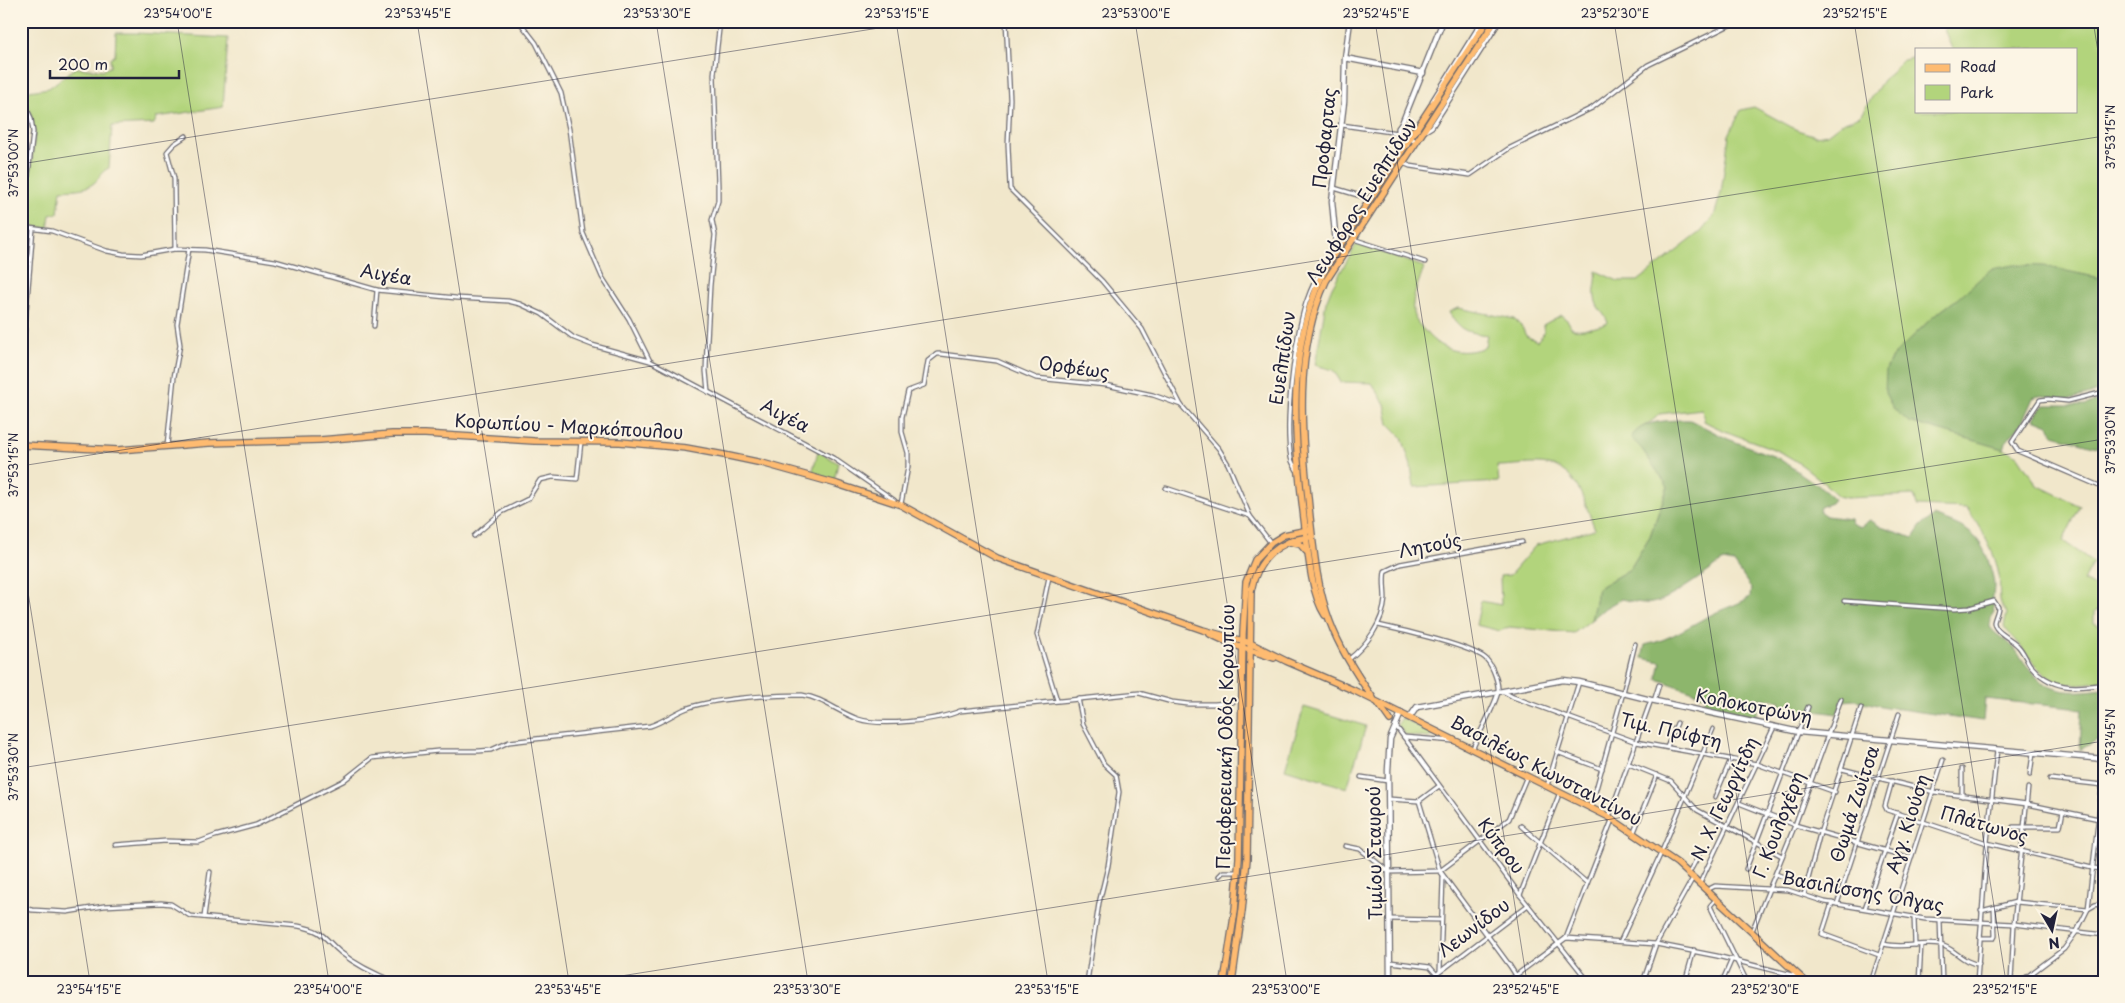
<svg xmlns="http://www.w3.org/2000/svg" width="2125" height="1003" viewBox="0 0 2125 1003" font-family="'Playpen Sans',sans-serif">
<rect width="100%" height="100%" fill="#fcf5e5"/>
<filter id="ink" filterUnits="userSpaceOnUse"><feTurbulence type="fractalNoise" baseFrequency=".02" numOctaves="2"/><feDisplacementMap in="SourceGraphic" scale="10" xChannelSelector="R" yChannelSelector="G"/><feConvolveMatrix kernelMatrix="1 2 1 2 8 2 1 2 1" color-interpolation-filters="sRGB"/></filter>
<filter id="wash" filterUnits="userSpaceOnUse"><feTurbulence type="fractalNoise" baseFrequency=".0096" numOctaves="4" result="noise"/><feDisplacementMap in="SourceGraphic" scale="20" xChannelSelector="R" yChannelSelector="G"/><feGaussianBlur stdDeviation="1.12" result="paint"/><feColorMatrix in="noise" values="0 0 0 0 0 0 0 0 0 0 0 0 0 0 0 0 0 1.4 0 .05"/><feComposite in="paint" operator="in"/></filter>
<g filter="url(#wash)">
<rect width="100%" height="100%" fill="#f1e7cb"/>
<g fill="#b2d47c" stroke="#6a7b5c">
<path d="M 1948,21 L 2104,21 L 2104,279 L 2080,274 L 1957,299 L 1933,317 L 1905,344 L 1892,357 L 1886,370 L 1962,436 L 2007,450 L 2018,456 L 2037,485 L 2080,506 L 2063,541 L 2093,562 L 2083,581 L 2104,591 L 2104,608 L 2094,612 L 2094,623 L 2104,627 L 2104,681 C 2056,689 2047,683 2019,644 C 2015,638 2008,633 2004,627 L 2007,613 C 1996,602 2001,590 1999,576 C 1996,552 1980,528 1967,508 L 1917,506 L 1914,495 L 1846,498 L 1838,496 C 1819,478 1800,461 1776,450 C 1752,440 1727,434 1704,421 L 1702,409 L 1659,414 C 1652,424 1637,427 1631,438 L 1642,449 L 1668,486 L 1650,536 L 1630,569 L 1598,588 L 1591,620 L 1574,633 L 1509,627 L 1500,631 L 1476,625 L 1481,601 L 1501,605 L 1500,576 L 1510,575 L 1536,545 L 1595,529 C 1585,505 1578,470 1548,465 C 1533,462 1513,466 1497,466 L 1499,482 L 1414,487 L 1411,466 L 1402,437 L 1389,424 L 1385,404 L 1372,383 L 1341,382 L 1333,370 L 1315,365 L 1326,302 L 1332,287 L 1356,245 L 1359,244 L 1424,267 C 1420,280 1411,298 1413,313 C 1414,318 1419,325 1423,329 C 1439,350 1460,357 1485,347 L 1487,335 C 1466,332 1459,331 1449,312 L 1458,308 L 1514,319 L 1522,327 L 1526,336 L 1537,341 L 1544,333 L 1543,325 L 1561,315 L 1568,321 L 1572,329 C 1585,330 1595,328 1608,323 C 1605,313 1598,310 1596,302 C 1592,290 1598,283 1596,271 L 1618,281 L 1638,281 L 1701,232 L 1714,216 L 1721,193 L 1729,135 L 1741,110 L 1754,107 L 1797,130 L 1816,136 L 1827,134 L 1840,124 L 1860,116 L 1883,80 L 1894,71 L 1900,61 L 1916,57 L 1916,111 L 2076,111 L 2076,49 L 1952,49 L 1944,29 Z"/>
<path d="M 116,33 L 136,33 L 228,38 L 223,107 L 157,117 L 154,124 L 112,126 L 109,168 C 101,171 100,178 94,183 C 86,190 72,189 61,190 L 58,213 L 50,215 L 48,228 L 25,226 L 35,131 L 29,107 L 21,94 L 22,92 L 49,88 L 75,68 L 104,70 L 111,66 L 110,58 L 115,56 Z"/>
<path d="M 818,451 L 838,463 L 834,481 L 812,474 Z"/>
<path d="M 1304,707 L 1366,726 L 1347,788 L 1285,769 Z"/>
<path d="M 1402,718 L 1434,734 L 1433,736 L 1428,738 L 1406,735 L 1397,725 Z"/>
</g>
<g fill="#8db66c" stroke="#586c54">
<path d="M 2014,265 L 2043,266 L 2104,279 L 2104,390 C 2092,393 2080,398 2068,399 C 2055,400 2045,392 2033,398 L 2022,423 L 2006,442 L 2004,449 L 1909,422 L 1893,408 L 1885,393 L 1886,370 L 1892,357 L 1905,344 L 1933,317 L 1957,299 L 1991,269 Z"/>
<path d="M 2104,399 L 2104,449 L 2054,435 L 2049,425 L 2034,419 L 2039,410 L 2044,405 L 2085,405 Z"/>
<path d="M 1680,420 L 1690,420 L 1728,439 L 1778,458 L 1819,486 L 1834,499 L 1831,503 L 1820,507 L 1819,511 L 1826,516 L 1850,519 L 1851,523 L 1860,527 L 1870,520 L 1881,527 L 1913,538 L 1921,526 L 1933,516 C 1962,526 1979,531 1989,563 C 1991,570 1994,578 1994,586 C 1993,596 1992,602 1994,612 L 1990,618 L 1990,627 C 1996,636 2006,639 2013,647 C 2018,651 2020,658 2024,663 C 2049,696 2067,693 2104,689 L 2104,736 L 2080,750 L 2082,709 L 1985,699 L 1983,721 L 1886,707 L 1855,700 L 1842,701 L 1837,714 L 1809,710 L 1807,714 L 1778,710 L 1780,701 L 1759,698 L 1755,719 L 1703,707 L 1705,696 L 1657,679 L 1661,662 L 1642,658 L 1645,645 C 1671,640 1693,623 1717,612 C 1728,607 1739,604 1750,597 L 1751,588 L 1734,563 L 1723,561 C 1709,571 1667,602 1652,603 C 1642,604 1631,601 1621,599 L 1605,608 L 1591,620 L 1598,588 L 1630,569 L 1650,536 L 1668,487 L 1642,449 L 1631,438 C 1640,421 1663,421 1680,420 Z"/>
</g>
</g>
<g filter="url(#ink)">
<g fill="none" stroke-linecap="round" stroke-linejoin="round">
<g stroke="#6a676d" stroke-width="5.5">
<g id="minor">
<path d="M 90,21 L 101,25 L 123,21"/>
<path d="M 519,21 L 536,43 L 561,93 L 569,129 L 583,233 L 602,277 L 629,319 L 650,361 L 833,458 L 894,500"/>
<path d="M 1006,21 L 1010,99 L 1008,144 L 1010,189 L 1102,281 L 1142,329 L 1181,405"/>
<path d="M 21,97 L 31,118 L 33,132 L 22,227"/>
<path d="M 1432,101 L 1482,21"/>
<path d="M 1342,125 L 1398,133 L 1398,128 L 1401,124"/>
<path d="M 1424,132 L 1432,127 L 1500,21"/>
<path d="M 1403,163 L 1410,166 L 1470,175 L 1508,149 L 1592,108 L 1648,65 L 1738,21"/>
<path d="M 1334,188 L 1371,199"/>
<path d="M 21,227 L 52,231 L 107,251 L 123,254 L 141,255 L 175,249 L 205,250 L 275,261 L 377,290 L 456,298 L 508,301 L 520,304 L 542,314 L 574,338 L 592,345 L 650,361"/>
<path d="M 1353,239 L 1425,262"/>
<path d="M 175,249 L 174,178 L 167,152 L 174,144 L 186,136"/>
<path d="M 374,326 L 377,290"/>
<path d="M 21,373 L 33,229"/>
<path d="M 708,392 L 706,371 L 707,342 L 710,286 L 715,235 L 712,220 L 718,201 L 718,185 L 714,74 L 720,21"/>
<path d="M 2104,392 L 2068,401 L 2048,399 L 2040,400 L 2012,442 L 2018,451 L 2104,488"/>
<path d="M 167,446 L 174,377 L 180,345 L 177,324 L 189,249"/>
<path d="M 1298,472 C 1295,467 1292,463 1291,458 C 1284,422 1295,338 1306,303 C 1312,285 1321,268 1331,251"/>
<path d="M 1166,488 L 1250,516"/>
<path d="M 901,504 L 908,467 L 908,453 L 902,432 L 902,417 L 908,391 L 924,385 L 928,361 L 937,354 L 941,354 L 997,361 L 1036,378 L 1106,385 L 1153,395 L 1181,405 L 1219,449 L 1228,464 L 1250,516 L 1271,543"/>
<path d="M 474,536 L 502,512 L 528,499 L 540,480 L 553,477 L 577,479 L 581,442"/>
<path d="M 1049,577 L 1037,635 L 1057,700"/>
<path d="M 1844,601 L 1954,609 L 1969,608 L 1994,601 L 1998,607 C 1998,612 1995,617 1994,622 C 1994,632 2012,639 2018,646 C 2023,651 2026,659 2030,665 C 2051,690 2074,689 2104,684"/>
<path d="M 1378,625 C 1397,629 1477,647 1487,660 C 1493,667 1499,683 1498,692 C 1496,704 1478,735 1473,748"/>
<path d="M 1348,660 C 1367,645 1383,623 1385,599 C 1385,590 1383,580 1385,571 L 1400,564 L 1522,542"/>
<path d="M 1504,692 L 1513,697 L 1636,742 L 1757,764 L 1835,792"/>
<path d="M 1078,698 L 1083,724 L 1104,764 L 1116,775 L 1119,792 L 1108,866 L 1099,903 L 1087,982"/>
<path d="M 1654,701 L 1659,685"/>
<path d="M 1395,725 L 1520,895 L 1589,982"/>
<path d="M 1404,737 L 1453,741"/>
<path d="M 1667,747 L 1677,723"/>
<path d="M 1557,752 L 1602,769"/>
<path d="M 1629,764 L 1671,781 L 1697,810 L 1782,856"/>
<path d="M 1842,769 L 1934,792 L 2027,804 L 2104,820"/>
<path d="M 2030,775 L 2033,753"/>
<path d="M 1361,777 L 1388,781"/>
<path d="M 2050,779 L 2103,785"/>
<path d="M 1892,781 L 1885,806 L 1887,810 L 1987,843 L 2092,868 L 2104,869"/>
<path d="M 1547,786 L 1579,682"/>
<path d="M 1962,796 L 1962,769"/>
<path d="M 1715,797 L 1731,759"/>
<path d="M 1388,799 L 1419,801 L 1439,786"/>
<path d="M 1419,801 L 1440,871 L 1510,966 L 1520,982"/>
<path d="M 1739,803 L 1795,825 L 1911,858"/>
<path d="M 1591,807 L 1623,693 L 1635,644"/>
<path d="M 1609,817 L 1651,700"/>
<path d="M 1521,826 L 1587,883"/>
<path d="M 2013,827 L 2060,827 L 2063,811"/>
<path d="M 1634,832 L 1657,775"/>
<path d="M 115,845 L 166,841 L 199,842 L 215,836 L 256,825 L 343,781 L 372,758 L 438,751 L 479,751 L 491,750 L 509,742 L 650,726 C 663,722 673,714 685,709 C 712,698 772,695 802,695 C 823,698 838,712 858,719 C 881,727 938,720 960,711 L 1139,693 L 1172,702 L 1188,704 L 1215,704 L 1233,702"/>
<path d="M 1345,846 L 1360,849 L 1389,872 L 1440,871"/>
<path d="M 1746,869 L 1808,707"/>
<path d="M 1440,871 L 1509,819 L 1527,776"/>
<path d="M 1689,873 L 1700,853"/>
<path d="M 1776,874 L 1807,886"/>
<path d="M 1219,876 L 1223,872 L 1238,872"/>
<path d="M 1700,883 L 1774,727"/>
<path d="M 1707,890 L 1715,886 L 1788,890 L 1825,902 L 1925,919 L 2014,924 L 2104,935"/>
<path d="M 1520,895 L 1560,792"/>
<path d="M 1804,895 L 1820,833 L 1861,708"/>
<path d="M 1717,898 L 1710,906 L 1747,982"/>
<path d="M 1832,903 L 1822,934 L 1879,955"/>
<path d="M 1837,904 L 1899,714"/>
<path d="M 21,907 L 32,910 L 67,912 L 104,906 L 161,903 L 171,904 L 190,916 L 298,926 C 324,931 322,936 340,952 C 355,964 377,975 395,982"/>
<path d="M 1865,908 L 1898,813"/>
<path d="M 1981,911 L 2016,902 L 2088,909 L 2095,905 L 2104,903"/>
<path d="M 204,917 L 210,872"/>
<path d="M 1914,917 L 1915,945"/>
<path d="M 1389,919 L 1440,920"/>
<path d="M 1940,920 L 1942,982"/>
<path d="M 1752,931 L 1795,825 L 1841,699"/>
<path d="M 1566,938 L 1612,820"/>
<path d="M 1980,938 L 1994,938 L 1995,936 L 1994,908"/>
<path d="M 1621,940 L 1662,851 L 1713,729"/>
<path d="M 1884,944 C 1902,949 1920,942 1940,945 C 1954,947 1963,964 1979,964"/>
<path d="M 1390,962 L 1430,967 L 1443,982"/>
<path d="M 1440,971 L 1443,877"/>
<path d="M 2032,973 L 2041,982"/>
<path d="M 1437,974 L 1528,905"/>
<path d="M 1507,982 L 1566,938 L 1656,944 L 1717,956 L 1800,977"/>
<path d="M 1643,982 L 1656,944 L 1693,878"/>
<path d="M 1685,982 L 1694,950"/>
<path d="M 1722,982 L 1732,959"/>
<path d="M 1871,982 L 1943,760"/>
<path d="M 1919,982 L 1921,945"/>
<path d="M 1977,982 L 1987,843 L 1997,750"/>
<path d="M 2011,982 L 2014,924 L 2028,788"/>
<path d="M 2020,982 L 2064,949 L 2077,931 L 2088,909 L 2104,770"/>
<path d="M 2052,982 L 2053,982"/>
</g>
</g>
<g stroke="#6a676d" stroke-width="7">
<g id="tertiary">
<path d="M 1345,58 L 1423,73"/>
<path d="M 1405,127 L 1408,136 L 1416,142"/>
<path d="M 1407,145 L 1403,137 L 1401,126 L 1443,21"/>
<path d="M 1334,254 L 1331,251 L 1336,244 L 1332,201 L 1344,102 L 1345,58 L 1350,21"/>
<path d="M 1410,717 L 1417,707 L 1563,680 L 1579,682 L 1651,700 L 1799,732 L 2104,759"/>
<path d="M 1390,982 L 1388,770 L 1390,739 L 1401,713"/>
</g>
</g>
<g stroke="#6a676d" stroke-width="8">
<g id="primary">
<path d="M 1405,127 L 1411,131 L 1417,129"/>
<path d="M 21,445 L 118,450 L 209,443 L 320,440 L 392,434 L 425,434 L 534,441 L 620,442 L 686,448 L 724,455 L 762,463 L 837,484 L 901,505 L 997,558 L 1203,630 L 1250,643 L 1286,661 L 1353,690 L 1609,817 L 1677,863 L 1806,982"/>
<path d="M 1289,542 L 1300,544 L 1306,551"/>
<path d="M 1325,615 C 1311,594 1308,552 1305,527 C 1294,438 1284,343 1329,262 L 1487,21"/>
<path d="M 1210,634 L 1234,645 L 1274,658"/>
<path d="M 1373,698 C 1356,674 1340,649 1330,622 C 1317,588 1314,553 1310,517 C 1302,439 1292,355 1326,281 L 1495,21"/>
<path d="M 1378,703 L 1390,720"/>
<path d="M 1224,982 L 1235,910 L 1239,858 L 1243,633 L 1246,582 L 1255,560 L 1271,543 L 1284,535 L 1308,530"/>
<path d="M 1232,982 L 1242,911 L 1247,859 L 1251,591 C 1257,559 1278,541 1309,537"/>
</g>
</g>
<use href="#minor" stroke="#fff" stroke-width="3"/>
<use href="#tertiary" stroke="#fff" stroke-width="4.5"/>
<use href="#primary" stroke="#febb71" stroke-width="5.5"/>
</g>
</g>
<path fill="none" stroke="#22223b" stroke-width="1" stroke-opacity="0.45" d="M 177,21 L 329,982M 417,21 L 569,982M 656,21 L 808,982M 896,21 L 1048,982M 1135,21 L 1287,982M 1375,21 L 1527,982M 1614,21 L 1766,982M 1854,21 L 2006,982M 2093,21 L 2104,88M 21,164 L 923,21M 21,466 L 2104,136M 21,548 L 90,982M 21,768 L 2104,439M 583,982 L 2104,741"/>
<g text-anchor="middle" stroke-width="4" stroke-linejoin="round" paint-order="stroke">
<g font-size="18" fill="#22223b" stroke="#fcf5e5">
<text transform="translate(1325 138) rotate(-84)" y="6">Προφαρτας</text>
<text transform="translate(1362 201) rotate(-58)" y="6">Λεωφόρος Ευελπίδων</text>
<text transform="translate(386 275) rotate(10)" y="6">Αιγέα</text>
<text transform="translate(1283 358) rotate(-82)" y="6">Ευελπίδων</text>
<text transform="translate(1074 368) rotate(8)" y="6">Ορφέως</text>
<text transform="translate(785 416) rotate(27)" y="6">Αιγέα</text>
<text transform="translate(569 427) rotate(3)" y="6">Κορωπίου - Μαρκόπουλου</text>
<text transform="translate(1430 546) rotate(-11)" y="6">Λητούς</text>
<text transform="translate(1754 707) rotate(11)" y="6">Κολοκοτρώνη</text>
<text transform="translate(1671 731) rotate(13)" y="6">Τιμ. Πρίφτη</text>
<text transform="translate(1226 737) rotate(-89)" y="6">Περιφερειακή Οδός Κορωπίου</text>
<text transform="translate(1546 771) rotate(28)" y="6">Βασιλέως Κωνσταντίνου</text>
<text transform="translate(1725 799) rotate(-65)" y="6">Ν. Χ. Γεωργίτδη</text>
<text transform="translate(1855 804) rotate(-72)" y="6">Θωμά Ζωίτσα</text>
<text transform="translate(1908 824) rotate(-72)" y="6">Αγγ. Κιούση</text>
<text transform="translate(1779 825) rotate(-69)" y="6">Γ. Κουλοχέρη</text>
<text transform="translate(1984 825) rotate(16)" y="6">Πλάτωνος</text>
<text transform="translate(1501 846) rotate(53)" y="6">Κύπρου</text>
<text transform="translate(1375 853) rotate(-91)" y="6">Τιμίου Σταυρού</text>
<text transform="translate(1863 892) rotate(10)" y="6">Βασιλίσσης Όλγας</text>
<text transform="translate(1474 928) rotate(-37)" y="6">Λεωνίδου</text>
</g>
</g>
<rect width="2125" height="1003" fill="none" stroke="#fcf5e5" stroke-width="55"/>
<rect x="1915" y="48" width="162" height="65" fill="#fcf5e5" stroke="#a5a1a1"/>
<rect x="1925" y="64" width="25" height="8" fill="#febb71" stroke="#a5a1a1"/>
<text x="1960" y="72" font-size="15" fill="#22223b">Road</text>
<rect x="1925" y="85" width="25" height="15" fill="#b2d47c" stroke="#a5a1a1"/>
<text x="1960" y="98" font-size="15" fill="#22223b">Park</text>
<g transform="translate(2052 930) rotate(171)" stroke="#fcf5e5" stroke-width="4" paint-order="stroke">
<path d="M0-4L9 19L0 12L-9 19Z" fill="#22223b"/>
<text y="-8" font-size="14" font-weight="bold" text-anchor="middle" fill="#22223b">N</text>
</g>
<path d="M50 70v8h129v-8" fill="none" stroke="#22223b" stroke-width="2.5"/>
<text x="58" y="70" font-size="15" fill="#22223b" stroke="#fcf5e5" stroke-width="4" paint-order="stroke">200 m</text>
<rect x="28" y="28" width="2070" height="948" fill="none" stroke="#22223b" stroke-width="2"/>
<g font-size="12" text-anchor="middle" fill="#22223b">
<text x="178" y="18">23°54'00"E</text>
<text x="418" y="18">23°53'45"E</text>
<text x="657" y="18">23°53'30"E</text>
<text x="897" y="18">23°53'15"E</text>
<text x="1136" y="18">23°53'00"E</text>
<text x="1376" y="18">23°52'45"E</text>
<text x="1615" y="18">23°52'30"E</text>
<text x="1855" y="18">23°52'15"E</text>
<text transform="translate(2111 137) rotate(-90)" y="4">37°53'15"N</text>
<text transform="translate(14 163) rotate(-90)" y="4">37°53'00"N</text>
<text transform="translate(2111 440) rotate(-90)" y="4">37°53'30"N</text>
<text transform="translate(14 465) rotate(-90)" y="4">37°53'15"N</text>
<text transform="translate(2111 742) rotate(-90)" y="4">37°53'45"N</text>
<text transform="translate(14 767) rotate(-90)" y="4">37°53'30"N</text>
<text x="89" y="994">23°54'15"E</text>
<text x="328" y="994">23°54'00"E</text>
<text x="568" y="994">23°53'45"E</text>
<text x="807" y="994">23°53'30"E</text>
<text x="1047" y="994">23°53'15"E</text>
<text x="1286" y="994">23°53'00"E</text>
<text x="1526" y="994">23°52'45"E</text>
<text x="1765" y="994">23°52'30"E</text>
<text x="2005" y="994">23°52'15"E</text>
</g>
</svg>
